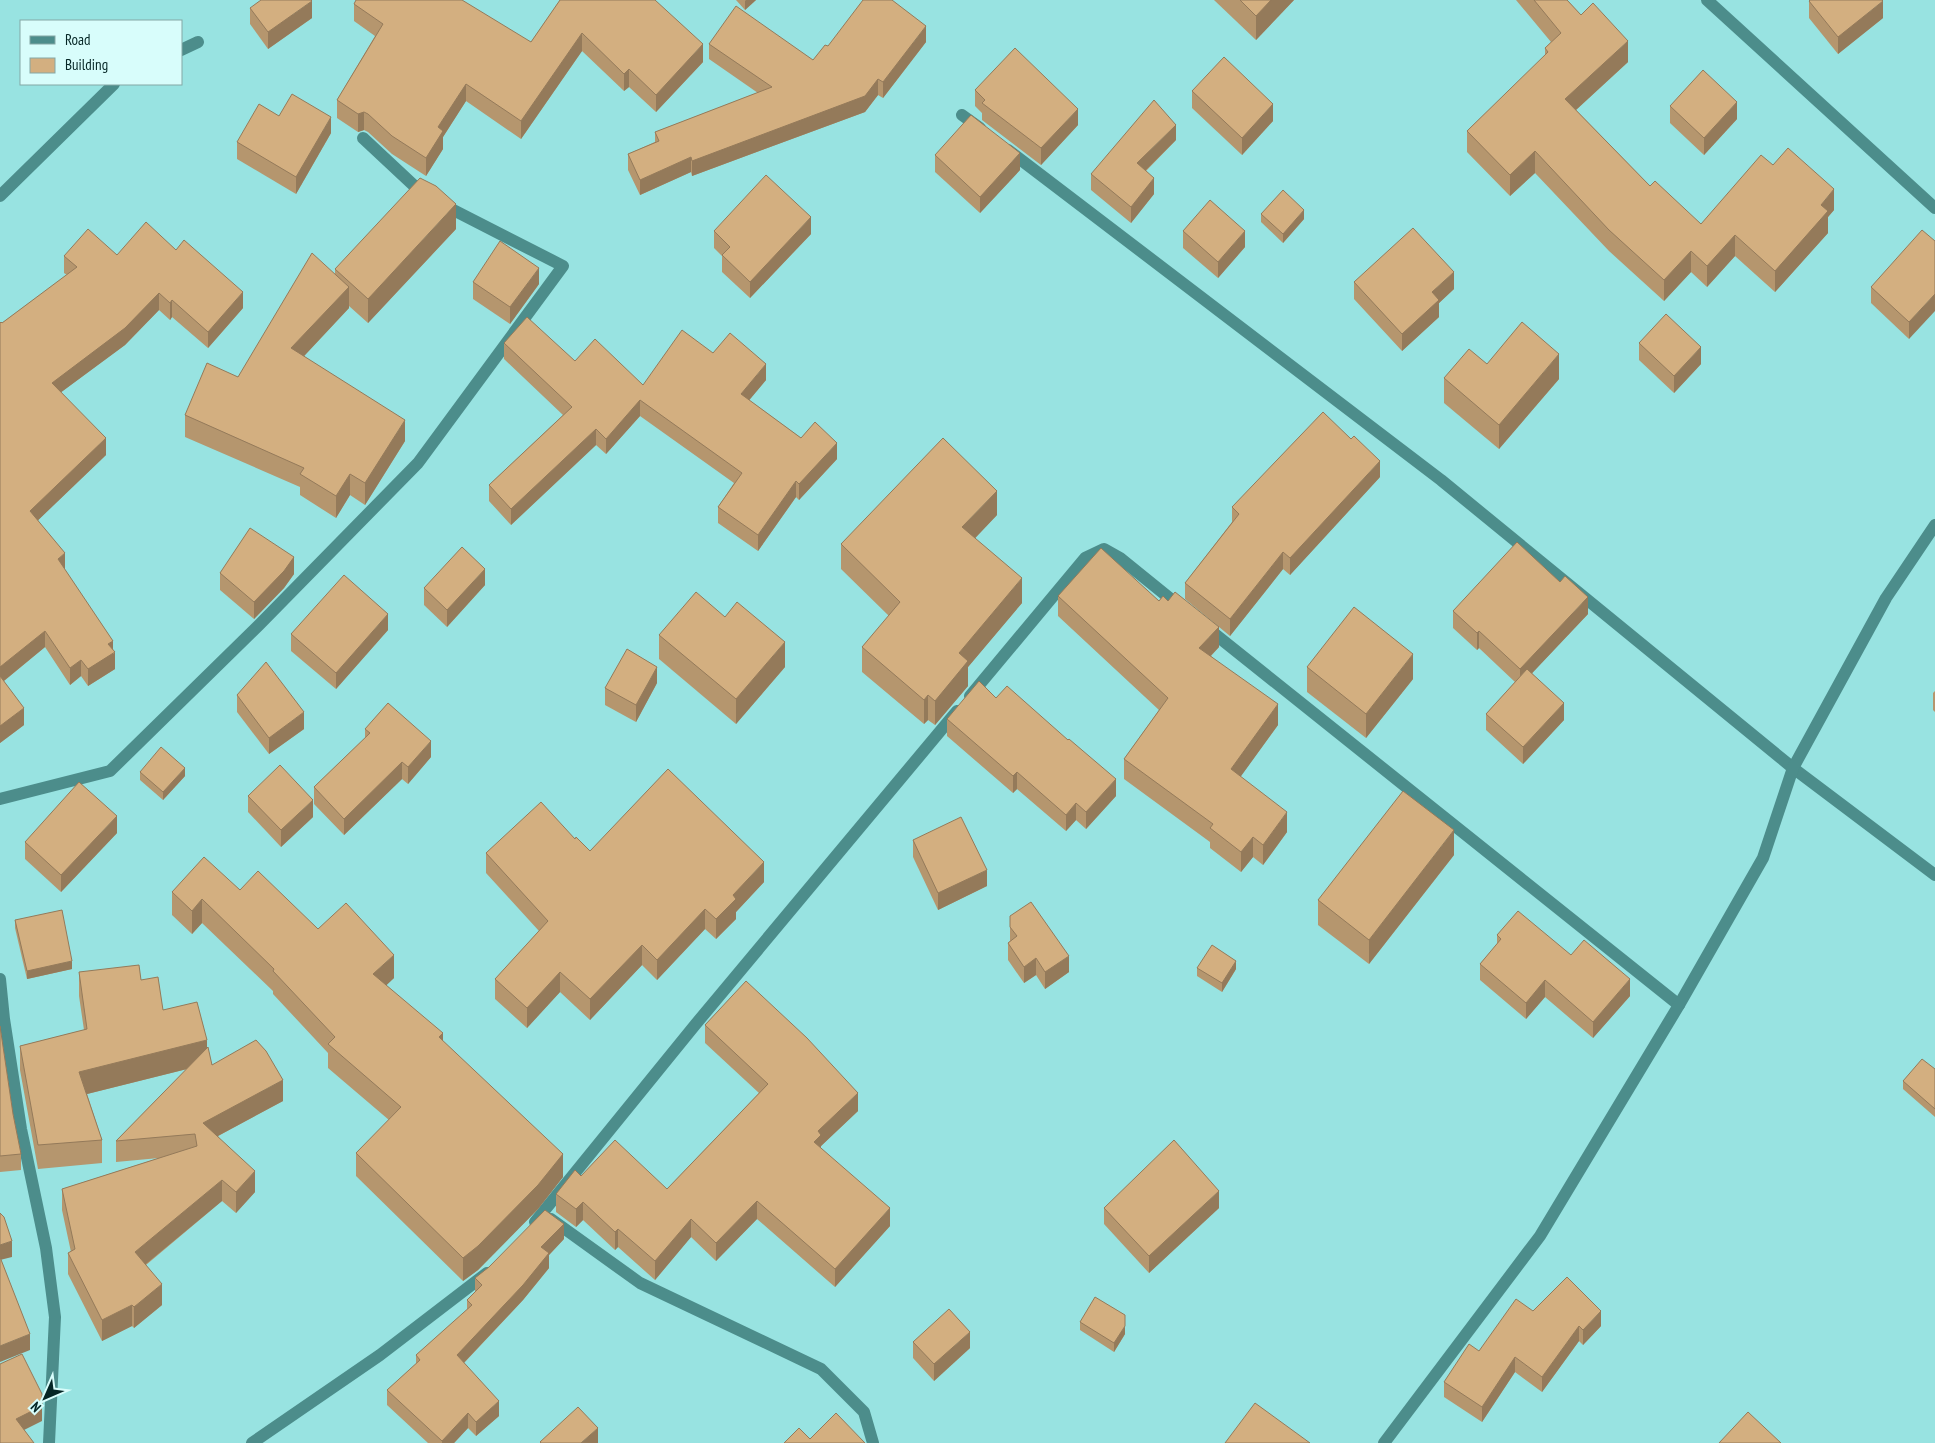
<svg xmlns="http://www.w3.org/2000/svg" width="1935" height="1443" viewBox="0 0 1935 1443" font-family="'PT Sans Narrow',sans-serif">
<rect width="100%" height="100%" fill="#98e3e1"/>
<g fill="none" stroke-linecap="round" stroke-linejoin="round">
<g stroke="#4c8d8b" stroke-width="12">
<path d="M 1707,0 L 1935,208"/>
<path d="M 181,50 L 198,42"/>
<path d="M 962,115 L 980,128"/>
<path d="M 1008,150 L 1441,480 L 1793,768 L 1935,875"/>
<path d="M 0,196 L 114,84"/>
<path d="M 1206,627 L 1679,1005"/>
<path d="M 970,696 L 1085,558 L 1104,549 L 1120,558 L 1183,609"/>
<path d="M 0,799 L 110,771 L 259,625 L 418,463 L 563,266 L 424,195 L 363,138"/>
<path d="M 0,979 L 4,1019 L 21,1129 L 46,1248 L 55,1317 L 49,1443"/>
<path d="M 551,1219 L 640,1283 L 821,1369 L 864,1412 L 873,1443"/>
<path d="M 535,1222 L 695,1025 L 957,711"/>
<path d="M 252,1443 L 380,1355 L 487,1273"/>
<path d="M 1384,1443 L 1540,1236 L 1679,1005 L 1763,858 L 1793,768 L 1886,598 L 1935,525"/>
</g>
</g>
<g fill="#b5966e">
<path d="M 560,0 L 703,62 L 656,112 L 629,87 L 624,91 L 582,51 L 521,139 L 466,101 L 443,137 L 443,149 L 426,176 L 392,154 L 368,132 L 364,130 L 358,132 L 337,118 L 337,100 L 375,36 L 354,21 L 354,4 L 531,42 Z"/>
<path d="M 736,0 L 756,0 L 745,10 Z"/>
<path d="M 1214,0 L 1294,0 L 1256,40 Z"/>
<path d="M 1516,0 L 1567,0 L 1581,15 L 1628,62 L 1576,110 L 1650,186 L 1701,224 L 1773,165 L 1834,210 L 1828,217 L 1828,233 L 1775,292 L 1735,256 L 1707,287 L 1691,272 L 1664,301 L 1609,251 L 1535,173 L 1510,196 L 1467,152 L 1467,131 L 1545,56 L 1545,48 L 1551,42 Z"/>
<path d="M 1809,1 L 1883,18 L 1838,54 L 1809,18 Z"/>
<path d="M 250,8 L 312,18 L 268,49 L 250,24 Z"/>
<path d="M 926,42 L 883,98 L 878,95 L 865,112 L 692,176 L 691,172 L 640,195 L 628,170 L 628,154 L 655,142 L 655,132 L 758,93 L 709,59 L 709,44 L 813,60 L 828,46 Z"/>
<path d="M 975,90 L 1078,125 L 1041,165 L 982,120 L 982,113 L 975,106 Z"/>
<path d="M 1192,91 L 1273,121 L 1242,155 L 1192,108 Z"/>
<path d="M 1670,106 L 1737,119 L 1704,155 L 1670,123 Z"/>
<path d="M 279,116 L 331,133 L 296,194 L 237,159 L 237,142 Z"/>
<path d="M 1176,140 L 1146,171 L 1154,194 L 1131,223 L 1091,190 L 1091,174 Z"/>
<path d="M 935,155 L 1020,170 L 980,213 L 935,172 Z"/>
<path d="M 1261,214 L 1304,219 L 1283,243 L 1261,222 Z"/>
<path d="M 456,229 L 368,323 L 349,306 L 349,308 L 304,356 L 405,441 L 365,505 L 350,495 L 336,518 L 300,495 L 300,487 L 185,437 L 185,415 L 238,377 L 335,274 L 335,269 Z"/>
<path d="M 714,231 L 811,234 L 750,298 L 722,272 L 722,256 L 714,248 Z"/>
<path d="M 1183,231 L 1245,247 L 1218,278 L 1183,248 Z"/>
<path d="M 1935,241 L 1909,339 L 1871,303 L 1871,287 Z"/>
<path d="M 176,250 L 243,308 L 208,348 L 172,317 L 170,320 L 159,310 L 125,345 L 61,392 L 106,455 L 38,520 L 65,570 L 113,649 L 115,669 L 88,686 L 81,676 L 70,685 L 45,647 L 4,681 L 24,725 L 0,743 L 2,323 L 67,275 L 64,273 L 64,256 L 117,255 Z"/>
<path d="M 473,282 L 539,284 L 510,324 L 473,299 Z"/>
<path d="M 1354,282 L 1454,289 L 1439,303 L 1439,317 L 1402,351 L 1354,299 Z"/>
<path d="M 504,343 L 575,361 L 643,385 L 713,353 L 766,380 L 749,400 L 801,438 L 837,459 L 799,500 L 796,497 L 758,551 L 718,523 L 718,507 L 734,483 L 640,416 L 606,454 L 596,445 L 511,525 L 489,501 L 489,485 L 563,415 L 504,359 Z"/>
<path d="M 1639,343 L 1701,364 L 1674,393 L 1639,360 Z"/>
<path d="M 1487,364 L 1559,379 L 1499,449 L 1444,403 L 1444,378 Z"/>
<path d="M 1380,477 L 1290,575 L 1283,569 L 1230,636 L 1185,599 L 1185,583 L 1232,522 L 1232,507 Z"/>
<path d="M 997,515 L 975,538 L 1022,603 L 968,667 L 968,686 L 935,725 L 928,720 L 924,724 L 862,672 L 862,647 L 889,616 L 841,569 L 841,544 Z"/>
<path d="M 220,573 L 294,574 L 284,588 L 254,619 L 220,590 Z"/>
<path d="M 485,585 L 447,627 L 424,605 L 424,588 Z"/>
<path d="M 1058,596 L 1159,601 L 1219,647 L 1211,656 L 1278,725 L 1240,777 L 1287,832 L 1263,865 L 1253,857 L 1241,872 L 1210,848 L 1210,842 L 1124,779 L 1124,759 L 1159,710 L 1058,616 Z"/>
<path d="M 1453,611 L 1588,614 L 1532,673 L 1564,720 L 1523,764 L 1486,730 L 1486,714 L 1515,682 L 1479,648 L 1477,650 L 1453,628 Z"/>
<path d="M 725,617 L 785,667 L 736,724 L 659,659 L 659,635 Z"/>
<path d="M 388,630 L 336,689 L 291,651 L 291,634 Z"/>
<path d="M 1307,667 L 1413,679 L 1366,738 L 1307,692 Z"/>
<path d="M 657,683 L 636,722 L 605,705 L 605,688 Z"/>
<path d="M 1935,691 L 1935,712 L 1933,710 L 1933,693 Z"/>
<path d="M 237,695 L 304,729 L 269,754 L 237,712 Z"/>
<path d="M 996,698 L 1116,796 L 1086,829 L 1076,820 L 1066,831 L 1017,789 L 1013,793 L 947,736 L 947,719 Z"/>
<path d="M 365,729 L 431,757 L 408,784 L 402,779 L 344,835 L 314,804 L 314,787 L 365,738 Z"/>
<path d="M 140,772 L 185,776 L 163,800 L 140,780 Z"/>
<path d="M 248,796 L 313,817 L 281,847 L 248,812 Z"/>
<path d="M 117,833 L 61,892 L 25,859 L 25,842 Z"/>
<path d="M 575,839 L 590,851 L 764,882 L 736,912 L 736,919 L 716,939 L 705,929 L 657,980 L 642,965 L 590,1020 L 560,992 L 527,1028 L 495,999 L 495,979 L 539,931 L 486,873 L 486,853 Z"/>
<path d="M 913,840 L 987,886 L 938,910 L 913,857 Z"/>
<path d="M 1454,855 L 1369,964 L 1318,925 L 1318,900 Z"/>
<path d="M 240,890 L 318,929 L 394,978 L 386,985 L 443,1041 L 563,1177 L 538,1209 L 478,1270 L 463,1281 L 356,1176 L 356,1153 L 389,1120 L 328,1068 L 328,1053 L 273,994 L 273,991 L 202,923 L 192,934 L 172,915 L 172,892 Z"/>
<path d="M 1010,916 L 1069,972 L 1045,989 L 1036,975 L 1024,983 L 1008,960 L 1008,943 L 1010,941 Z"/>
<path d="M 15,920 L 72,969 L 27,979 L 15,928 Z"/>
<path d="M 1497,935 L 1571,955 L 1630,996 L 1593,1038 L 1545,997 L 1526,1019 L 1480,980 L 1480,964 L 1497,944 Z"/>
<path d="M 1197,968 L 1236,969 L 1222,992 L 1197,976 Z"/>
<path d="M 79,972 L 141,980 L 163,1010 L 207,1048 L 212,1065 L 283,1101 L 218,1136 L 255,1192 L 236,1213 L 222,1201 L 146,1265 L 162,1305 L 134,1328 L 132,1326 L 102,1341 L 68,1274 L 68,1253 L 71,1252 L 62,1210 L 62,1189 L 159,1158 L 116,1162 L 116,1141 L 187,1069 L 87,1094 L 102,1140 L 102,1163 L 38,1169 L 20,1070 L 20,1046 L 84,1030 L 79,996 Z"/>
<path d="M 705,1025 L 858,1111 L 821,1146 L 821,1148 L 890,1226 L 835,1287 L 757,1219 L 716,1261 L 691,1237 L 655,1280 L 618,1247 L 615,1250 L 583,1220 L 576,1227 L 556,1212 L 556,1194 L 581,1176 L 667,1189 L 759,1093 L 705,1043 Z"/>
<path d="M 0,1026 L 13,1114 L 21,1154 L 21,1170 L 0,1172 Z"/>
<path d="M 1935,1069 L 1935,1117 L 1903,1089 L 1903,1081 Z"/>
<path d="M 1104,1208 L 1219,1208 L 1149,1273 L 1104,1224 Z"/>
<path d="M 564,1239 L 549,1255 L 549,1268 L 523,1300 L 464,1363 L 499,1416 L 476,1436 L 468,1428 L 454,1443 L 428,1443 L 387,1405 L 387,1390 L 416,1364 L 416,1355 L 467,1310 L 467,1300 L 475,1292 L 475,1278 Z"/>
<path d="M 1533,1311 L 1601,1326 L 1583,1345 L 1579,1341 L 1542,1392 L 1515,1372 L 1482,1422 L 1444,1397 L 1444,1382 L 1479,1351 Z"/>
<path d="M 1080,1322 L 1125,1334 L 1114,1352 L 1080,1330 Z"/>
<path d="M 913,1342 L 970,1348 L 934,1381 L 913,1358 Z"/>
</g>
<g fill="#947a5a">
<path d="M 746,0 L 756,0 L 745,10 L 745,1 Z"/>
<path d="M 1271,0 L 1294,0 L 1256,40 L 1256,16 Z"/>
<path d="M 312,1 L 312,18 L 268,49 L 268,32 Z"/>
<path d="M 1883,1 L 1883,18 L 1838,54 L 1838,37 Z"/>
<path d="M 926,26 L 926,42 L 883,98 L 883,82 Z"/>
<path d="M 582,33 L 582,51 L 521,139 L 521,121 Z"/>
<path d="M 1628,41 L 1628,62 L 1565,120 L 1565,99 Z"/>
<path d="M 703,44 L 703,62 L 656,112 L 656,95 Z"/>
<path d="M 629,69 L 629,87 L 624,91 L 624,74 Z"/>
<path d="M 878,79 L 878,95 L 865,112 L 692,176 L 692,161 Z"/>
<path d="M 466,84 L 466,101 L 443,137 L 443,149 L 426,176 L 426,158 L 438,127 Z"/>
<path d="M 1737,102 L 1737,119 L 1704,155 L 1704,138 Z"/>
<path d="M 1273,104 L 1273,121 L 1242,155 L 1242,138 Z"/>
<path d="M 1078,109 L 1078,125 L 1041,165 L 1041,148 Z"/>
<path d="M 364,112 L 364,130 L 358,132 L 358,114 Z"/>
<path d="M 331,117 L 331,133 L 296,194 L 296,177 Z"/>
<path d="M 1176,125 L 1176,140 L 1137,179 L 1137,163 Z"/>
<path d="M 1535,151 L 1535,173 L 1510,196 L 1510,175 Z"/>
<path d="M 1020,153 L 1020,170 L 980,213 L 980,197 Z"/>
<path d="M 691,157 L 691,172 L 640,195 L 640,180 Z"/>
<path d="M 1154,178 L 1154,194 L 1131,223 L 1131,207 Z"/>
<path d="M 1834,189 L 1834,210 L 1828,217 L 1828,233 L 1775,292 L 1775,271 L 1821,205 Z"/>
<path d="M 456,204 L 456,229 L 368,323 L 368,299 Z"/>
<path d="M 1304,210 L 1304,219 L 1283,243 L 1283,234 Z"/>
<path d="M 811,217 L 811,234 L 750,298 L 750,282 Z"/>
<path d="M 1245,231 L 1245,247 L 1218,278 L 1218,262 Z"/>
<path d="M 1735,235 L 1735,256 L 1707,287 L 1707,266 Z"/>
<path d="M 1691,251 L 1691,272 L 1664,301 L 1664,280 Z"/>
<path d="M 539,268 L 539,284 L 510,324 L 510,307 Z"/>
<path d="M 1454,272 L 1454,289 L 1439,303 L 1439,317 L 1402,351 L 1402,334 L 1432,292 Z"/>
<path d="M 349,287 L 349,308 L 291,370 L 291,348 Z"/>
<path d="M 243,292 L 243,308 L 208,348 L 208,332 Z"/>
<path d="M 159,293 L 159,310 L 125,345 L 52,399 L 52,383 Z"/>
<path d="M 1935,294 L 1935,311 L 1909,339 L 1909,322 Z"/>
<path d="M 172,300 L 172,317 L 170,320 L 170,303 Z"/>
<path d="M 1701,347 L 1701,364 L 1674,393 L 1674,376 Z"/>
<path d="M 1559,354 L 1559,379 L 1499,449 L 1499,425 Z"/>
<path d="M 766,364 L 766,380 L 741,410 L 741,394 Z"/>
<path d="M 640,400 L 640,416 L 606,454 L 606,439 Z"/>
<path d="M 405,420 L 405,441 L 365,505 L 365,483 Z"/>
<path d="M 596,429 L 596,445 L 511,525 L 511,509 Z"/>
<path d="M 106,438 L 106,455 L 30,528 L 30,511 Z"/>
<path d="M 837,443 L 837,459 L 799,500 L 799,484 Z"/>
<path d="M 1380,461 L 1380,477 L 1290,575 L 1290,558 Z"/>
<path d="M 350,474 L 350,495 L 336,518 L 336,496 Z"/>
<path d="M 796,481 L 796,497 L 758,551 L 758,535 Z"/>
<path d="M 997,491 L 997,515 L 962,552 L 962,527 Z"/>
<path d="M 1283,552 L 1283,569 L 1230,636 L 1230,619 Z"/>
<path d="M 65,553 L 65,570 L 58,559 Z"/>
<path d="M 294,557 L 294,574 L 284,588 L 254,619 L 254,602 Z"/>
<path d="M 485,569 L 485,585 L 447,627 L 447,610 Z"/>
<path d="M 1022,578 L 1022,603 L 968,667 L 968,686 L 935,725 L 935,701 L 959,653 Z"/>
<path d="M 1588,597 L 1588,614 L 1520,686 L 1520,669 Z"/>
<path d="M 388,614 L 388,630 L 336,689 L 336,673 Z"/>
<path d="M 1219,627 L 1219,647 L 1199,668 L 1199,648 Z"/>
<path d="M 45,631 L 45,647 L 0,684 L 0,667 Z"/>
<path d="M 1479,631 L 1479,648 L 1477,650 L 1477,633 Z"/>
<path d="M 113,641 L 113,654 L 115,652 L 115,669 L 88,686 L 88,669 L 108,644 Z"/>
<path d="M 785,642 L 785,667 L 736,724 L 736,699 Z"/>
<path d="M 1413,654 L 1413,679 L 1366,738 L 1366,714 Z"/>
<path d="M 81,660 L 81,676 L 70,685 L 70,668 Z"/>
<path d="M 657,667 L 657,683 L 636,722 L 636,705 Z"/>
<path d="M 928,695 L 928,720 L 924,724 L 924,700 Z"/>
<path d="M 1564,703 L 1564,720 L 1523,764 L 1523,747 Z"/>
<path d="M 1278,704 L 1278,725 L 1231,790 L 1231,769 Z"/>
<path d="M 24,708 L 24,725 L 0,743 L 0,726 Z"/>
<path d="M 304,712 L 304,729 L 269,754 L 269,738 Z"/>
<path d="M 431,741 L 431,757 L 408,784 L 408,767 Z"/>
<path d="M 402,762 L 402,779 L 344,835 L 344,819 Z"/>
<path d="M 185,768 L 185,776 L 163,800 L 163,792 Z"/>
<path d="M 1017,772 L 1017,789 L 1013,793 L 1013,776 Z"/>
<path d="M 1116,779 L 1116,796 L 1086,829 L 1086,812 Z"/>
<path d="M 313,800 L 313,817 L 281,847 L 281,830 Z"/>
<path d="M 1076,803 L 1076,820 L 1066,831 L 1066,815 Z"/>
<path d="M 1287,812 L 1287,832 L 1263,865 L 1263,845 Z"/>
<path d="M 117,816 L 117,833 L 61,892 L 61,875 Z"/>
<path d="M 1454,830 L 1454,855 L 1369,964 L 1369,940 Z"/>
<path d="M 1253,837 L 1253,857 L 1241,872 L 1241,852 Z"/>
<path d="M 764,862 L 764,882 L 736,912 L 736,919 L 716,939 L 716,919 L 733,895 Z"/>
<path d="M 987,870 L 987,886 L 938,910 L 938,893 Z"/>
<path d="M 202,899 L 202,923 L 192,934 L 192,911 Z"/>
<path d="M 705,909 L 705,929 L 657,980 L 657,960 Z"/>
<path d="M 642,945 L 642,965 L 590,1020 L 590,999 Z"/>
<path d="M 394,955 L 394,978 L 373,998 L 373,974 Z"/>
<path d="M 1069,956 L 1069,972 L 1045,989 L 1045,972 Z"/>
<path d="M 1036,958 L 1036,975 L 1024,983 L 1024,967 Z"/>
<path d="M 72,961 L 72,969 L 27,979 L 27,971 Z"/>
<path d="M 1236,961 L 1236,969 L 1222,992 L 1222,983 Z"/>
<path d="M 560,972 L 560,992 L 527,1028 L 527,1008 Z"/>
<path d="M 1630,979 L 1630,996 L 1593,1038 L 1593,1022 Z"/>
<path d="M 1545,980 L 1545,997 L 1526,1019 L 1526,1003 Z"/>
<path d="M 443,1033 L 443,1056 L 439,1037 Z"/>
<path d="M 207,1040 L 207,1064 L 79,1096 L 79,1072 Z"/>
<path d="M 283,1080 L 283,1101 L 203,1144 L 203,1123 Z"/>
<path d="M 858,1093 L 858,1111 L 821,1146 L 821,1153 L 814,1142 L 818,1131 Z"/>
<path d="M 563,1154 L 563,1177 L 538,1209 L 478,1270 L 463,1281 L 463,1258 Z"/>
<path d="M 255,1171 L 255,1192 L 236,1213 L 236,1192 Z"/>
<path d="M 222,1180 L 222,1201 L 135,1273 L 135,1252 Z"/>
<path d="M 1219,1191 L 1219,1208 L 1149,1273 L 1149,1256 Z"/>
<path d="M 757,1201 L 757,1219 L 716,1261 L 716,1243 Z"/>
<path d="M 583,1202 L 583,1220 L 576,1227 L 576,1209 Z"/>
<path d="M 890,1208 L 890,1226 L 835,1287 L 835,1269 Z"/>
<path d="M 691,1219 L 691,1237 L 655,1280 L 655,1261 Z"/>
<path d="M 564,1224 L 564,1239 L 549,1255 L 549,1268 L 523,1300 L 457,1370 L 457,1355 L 541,1247 Z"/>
<path d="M 618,1229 L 618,1247 L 615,1250 L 615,1232 Z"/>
<path d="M 12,1241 L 12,1257 L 0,1260 L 0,1245 Z"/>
<path d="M 162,1284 L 162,1305 L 134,1328 L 134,1307 Z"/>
<path d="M 132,1305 L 132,1326 L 102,1341 L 102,1320 Z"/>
<path d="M 1601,1311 L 1601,1326 L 1583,1345 L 1583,1330 Z"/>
<path d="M 1125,1326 L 1125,1334 L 1114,1352 L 1114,1343 Z"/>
<path d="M 1579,1326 L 1579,1341 L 1542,1392 L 1542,1377 Z"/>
<path d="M 970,1332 L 970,1348 L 934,1381 L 934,1364 Z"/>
<path d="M 30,1334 L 30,1350 L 0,1362 L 0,1346 Z"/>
<path d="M 1515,1357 L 1515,1372 L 1482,1422 L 1482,1407 Z"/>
<path d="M 42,1394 L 42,1421 L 16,1434 L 16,1419 Z"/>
<path d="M 499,1401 L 499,1416 L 476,1436 L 476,1422 Z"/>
<path d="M 468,1413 L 468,1428 L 454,1443 L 442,1443 L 442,1441 Z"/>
<path d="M 598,1428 L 598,1443 L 581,1443 Z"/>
</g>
<g fill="#d3af80" stroke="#947a5a">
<path d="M 261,0 L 311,0 L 312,1 L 268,32 L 250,8 Z"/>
<path d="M 356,0 L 462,0 L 531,42 L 560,0 L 655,0 L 703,44 L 656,95 L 629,69 L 624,74 L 582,33 L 521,121 L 466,84 L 438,127 L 443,131 L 426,158 L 392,136 L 368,114 L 364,112 L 358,114 L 337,100 L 383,24 L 354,4 Z"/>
<path d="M 863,0 L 892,0 L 926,26 L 883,82 L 878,79 L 865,96 L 692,161 L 691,157 L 640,180 L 628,154 L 659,141 L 655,132 L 772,87 L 709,44 L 736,6 L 813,60 L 825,45 L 828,46 Z"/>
<path d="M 1240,0 L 1271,0 L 1256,16 Z"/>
<path d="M 1534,0 L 1567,0 L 1581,15 L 1593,3 L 1628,41 L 1565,99 L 1650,186 L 1655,181 L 1701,224 L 1761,155 L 1773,165 L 1788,148 L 1834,189 L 1821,205 L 1828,211 L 1775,271 L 1735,235 L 1707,266 L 1691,251 L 1664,280 L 1609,230 L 1535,151 L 1510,175 L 1467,131 L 1548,52 L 1545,48 L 1561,33 Z"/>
<path d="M 1810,0 L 1882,0 L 1883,1 L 1838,37 L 1809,1 Z"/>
<path d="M 1015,48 L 1078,109 L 1041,148 L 982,103 L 985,100 L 975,90 Z"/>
<path d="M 1224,57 L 1273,104 L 1242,138 L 1192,91 Z"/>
<path d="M 1703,70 L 1737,102 L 1704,138 L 1670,106 Z"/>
<path d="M 292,94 L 331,117 L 296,177 L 237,142 L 259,104 L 279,116 Z"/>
<path d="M 1154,100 L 1176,125 L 1137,163 L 1154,178 L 1131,207 L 1091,174 Z"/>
<path d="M 971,115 L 1020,153 L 980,197 L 935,155 Z"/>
<path d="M 766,175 L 811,217 L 750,282 L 722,255 L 730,247 L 714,231 Z"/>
<path d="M 420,178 L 436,186 L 456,204 L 368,299 L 335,269 Z"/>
<path d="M 1283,190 L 1304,210 L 1283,234 L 1261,214 Z"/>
<path d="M 1210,200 L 1245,231 L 1218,262 L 1183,231 Z"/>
<path d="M 146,222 L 176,250 L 184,240 L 243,292 L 208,332 L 172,300 L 170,303 L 159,293 L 125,328 L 52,383 L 106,438 L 30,511 L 65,553 L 58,559 L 113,641 L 108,644 L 115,652 L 88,669 L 81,660 L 70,668 L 45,631 L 0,667 L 0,323 L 1,322 L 2,323 L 77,267 L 64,256 L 88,229 L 117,255 Z"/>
<path d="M 1413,228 L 1454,272 L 1432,292 L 1439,300 L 1402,334 L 1354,282 Z"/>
<path d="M 1922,230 L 1935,241 L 1935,294 L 1909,322 L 1871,287 Z"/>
<path d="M 500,241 L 539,268 L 510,307 L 473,282 Z"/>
<path d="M 312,253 L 349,287 L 291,348 L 405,420 L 365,483 L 350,474 L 336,496 L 300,474 L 304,468 L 185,415 L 207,363 L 238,377 Z"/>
<path d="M 1666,314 L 1701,347 L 1674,376 L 1639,343 Z"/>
<path d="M 527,317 L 575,361 L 595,339 L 643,385 L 682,330 L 713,353 L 730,333 L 766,364 L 741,394 L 801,438 L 815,422 L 837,443 L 799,484 L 796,481 L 758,535 L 718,507 L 742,473 L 640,400 L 606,439 L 596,429 L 511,509 L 489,485 L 572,407 L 504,343 Z"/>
<path d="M 1522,322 L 1559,354 L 1499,425 L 1444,378 L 1469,349 L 1487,364 Z"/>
<path d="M 1323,412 L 1351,439 L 1354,436 L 1380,461 L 1290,558 L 1283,552 L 1230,619 L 1185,583 L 1239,514 L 1232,507 Z"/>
<path d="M 943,438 L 997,491 L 962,527 L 1022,578 L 959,653 L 968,661 L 935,701 L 928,695 L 924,700 L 862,647 L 900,602 L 841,544 Z"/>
<path d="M 250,528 L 294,557 L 284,571 L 254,602 L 220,573 Z"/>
<path d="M 1517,542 L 1560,582 L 1565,576 L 1588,597 L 1520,669 L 1479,631 L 1477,633 L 1453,611 Z"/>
<path d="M 462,547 L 485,569 L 447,610 L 424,588 Z"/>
<path d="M 1101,548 L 1159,601 L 1163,596 L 1168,601 L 1175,592 L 1219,627 L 1199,648 L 1278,704 L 1231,769 L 1287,812 L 1263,845 L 1253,837 L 1241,852 L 1210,828 L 1213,824 L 1124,759 L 1168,698 L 1058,596 Z"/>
<path d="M 344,575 L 388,614 L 336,673 L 291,634 Z"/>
<path d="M 696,592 L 725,617 L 737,602 L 785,642 L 736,699 L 659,635 Z"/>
<path d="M 1354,607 L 1413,654 L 1366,714 L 1307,667 Z"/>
<path d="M 627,649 L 657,667 L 636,705 L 605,688 Z"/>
<path d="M 266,662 L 304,712 L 269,738 L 237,695 Z"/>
<path d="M 1527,669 L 1564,703 L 1523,747 L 1486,714 Z"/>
<path d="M 0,676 L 24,708 L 0,726 Z"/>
<path d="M 979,681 L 996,698 L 1007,686 L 1068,740 L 1069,739 L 1116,779 L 1086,812 L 1076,803 L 1066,815 L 1017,772 L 1013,776 L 947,719 Z"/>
<path d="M 388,703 L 431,741 L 408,767 L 402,762 L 344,819 L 314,787 L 370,733 L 365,729 Z"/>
<path d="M 161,747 L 185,768 L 163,792 L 140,772 Z"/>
<path d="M 280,765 L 313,800 L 281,830 L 248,796 Z"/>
<path d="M 668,769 L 764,862 L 733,895 L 736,899 L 716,919 L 705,909 L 657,960 L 642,945 L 590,999 L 560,972 L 527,1008 L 495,979 L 548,921 L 486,853 L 541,802 L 575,839 L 576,837 L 590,851 Z"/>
<path d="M 79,782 L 117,816 L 61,875 L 25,842 Z"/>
<path d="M 1403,791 L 1454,830 L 1369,940 L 1318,900 Z"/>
<path d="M 961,817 L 987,870 L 938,893 L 913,840 Z"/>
<path d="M 204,857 L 240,890 L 258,871 L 318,929 L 346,903 L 394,955 L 373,974 L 443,1033 L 439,1037 L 563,1154 L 538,1185 L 478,1246 L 463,1258 L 356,1153 L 401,1107 L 328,1044 L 335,1037 L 273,971 L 274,969 L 202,899 L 192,911 L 172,892 Z"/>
<path d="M 1031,902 L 1069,956 L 1045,972 L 1036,958 L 1024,967 L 1008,943 L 1017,936 L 1010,927 L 1010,916 Z"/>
<path d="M 62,910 L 72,961 L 27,971 L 15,920 Z"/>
<path d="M 1518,911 L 1571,955 L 1584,940 L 1630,979 L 1593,1022 L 1545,980 L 1526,1003 L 1480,964 L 1501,939 L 1497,935 Z"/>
<path d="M 1212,945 L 1236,961 L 1222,983 L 1197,968 Z"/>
<path d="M 139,965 L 141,980 L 158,977 L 163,1010 L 197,1002 L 207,1040 L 79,1072 L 102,1140 L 38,1145 L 20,1046 L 87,1029 L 79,972 Z"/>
<path d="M 746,981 L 807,1038 L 858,1093 L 818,1131 L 821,1135 L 814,1142 L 890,1208 L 835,1269 L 757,1201 L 716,1243 L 691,1219 L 655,1261 L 618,1229 L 615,1232 L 583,1202 L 576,1209 L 556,1194 L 575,1170 L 581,1176 L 615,1140 L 667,1189 L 768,1084 L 705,1025 Z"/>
<path d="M 0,1026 L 13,1114 L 21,1154 L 0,1156 Z"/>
<path d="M 256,1040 L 266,1051 L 283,1080 L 203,1123 L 255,1171 L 236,1192 L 222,1180 L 135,1252 L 162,1284 L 134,1307 L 132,1305 L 102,1320 L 68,1253 L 75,1249 L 62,1189 L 197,1146 L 195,1134 L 116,1141 L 208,1047 L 212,1065 Z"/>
<path d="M 1922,1059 L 1935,1069 L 1935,1109 L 1903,1081 Z"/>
<path d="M 1174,1140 L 1219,1191 L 1149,1256 L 1104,1208 Z"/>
<path d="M 545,1210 L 564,1224 L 541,1247 L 549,1253 L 523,1285 L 457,1355 L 499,1401 L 476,1422 L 468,1413 L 442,1441 L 387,1390 L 420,1360 L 416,1355 L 472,1305 L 467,1300 L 482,1285 L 475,1278 L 489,1267 Z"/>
<path d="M 0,1213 L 4,1217 L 12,1241 L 0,1245 Z"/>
<path d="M 0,1257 L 30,1334 L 0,1346 Z"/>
<path d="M 1567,1277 L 1601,1311 L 1583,1330 L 1579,1326 L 1542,1377 L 1515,1357 L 1482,1407 L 1444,1382 L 1469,1344 L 1479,1351 L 1516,1299 L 1533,1311 Z"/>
<path d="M 1095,1297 L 1125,1315 L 1125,1326 L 1114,1343 L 1080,1322 Z"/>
<path d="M 949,1309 L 970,1332 L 934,1364 L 913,1342 Z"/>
<path d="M 22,1354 L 42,1394 L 42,1406 L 16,1419 L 34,1443 L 0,1443 L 0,1364 Z"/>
<path d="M 1255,1403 L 1310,1443 L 1225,1443 Z"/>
<path d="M 578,1407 L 598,1428 L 581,1443 L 541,1443 L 540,1442 Z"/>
<path d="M 1748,1412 L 1781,1443 L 1719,1443 Z"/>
<path d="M 836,1413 L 865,1443 L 784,1443 L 799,1428 L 810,1439 Z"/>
</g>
<rect x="20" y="20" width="162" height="65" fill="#d8fdfb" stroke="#84a7a5"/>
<rect x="30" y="36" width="25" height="8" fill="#4c8d8b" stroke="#84a7a5"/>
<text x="65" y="45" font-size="15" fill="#052625">Road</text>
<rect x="30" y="58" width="25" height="15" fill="#d3af80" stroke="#84a7a5"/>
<text x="65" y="70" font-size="15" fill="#052625">Building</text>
<g transform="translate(45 1398) rotate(225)" stroke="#d8fdfb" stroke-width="4" paint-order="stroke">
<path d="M0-4L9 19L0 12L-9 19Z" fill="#052625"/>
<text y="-8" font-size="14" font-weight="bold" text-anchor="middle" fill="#052625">N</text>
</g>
</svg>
